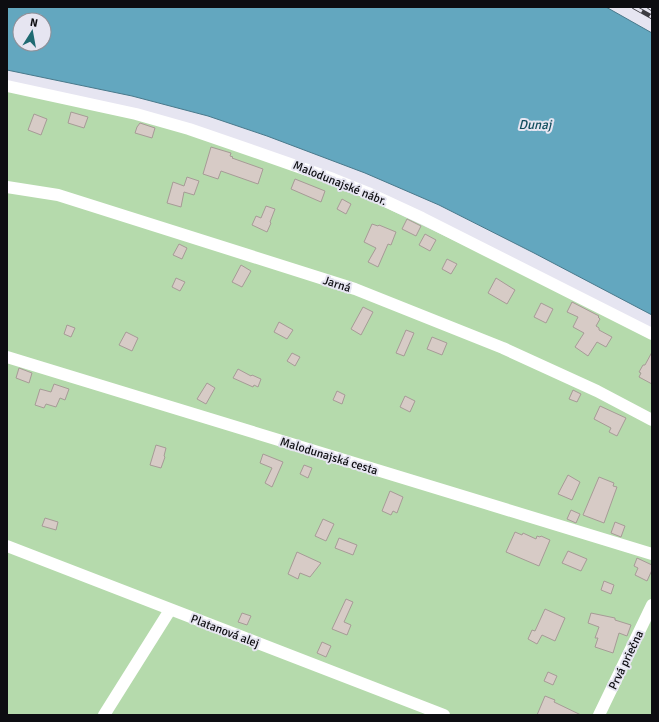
<svg xmlns="http://www.w3.org/2000/svg" width="659" height="722" viewBox="0 0 659 722" font-family="Signika,sans-serif">
<rect width="100%" height="100%" fill="#e6e5f1"/>
<path fill="#b5daac" d="M 7,91 L 120,113 L 242,151 L 357,194 L 497,261 L 652,340 L 652,715 L 7,715 Z"/>
<path fill="#63a7bf" stroke="#49798b" fill-rule="evenodd" d="M 7,7 L 606,7 L 652,33 L 652,315 L 534,253 L 439,205 L 365,173 L 267,136 L 208,116 L 132,96 L 7,70 ZM 20,20 L 44,20 L 44,44 L 20,44 Z"/>
<g fill="#d7cbc6" stroke="#a69b96">
<path d="M 71,112 L 88,117 L 84,128 L 68,123 Z"/>
<path d="M 34,114 L 47,119 L 41,135 L 28,130 Z"/>
<path d="M 140,123 L 155,128 L 152,138 L 135,133 L 137,127 Z"/>
<path d="M 211,147 L 231,153 L 230,156 L 233,157 L 232,158 L 263,169 L 258,184 L 221,171 L 218,179 L 203,174 Z"/>
<path d="M 187,177 L 199,181 L 194,195 L 184,192 L 181,207 L 167,203 L 173,182 L 184,186 Z"/>
<path d="M 295,179 L 325,191 L 321,202 L 291,189 Z"/>
<path d="M 342,199 L 351,204 L 346,214 L 337,209 Z"/>
<path d="M 266,206 L 275,209 L 270,222 L 271,223 L 267,232 L 252,225 L 256,216 L 261,218 Z"/>
<path d="M 407,219 L 421,226 L 416,236 L 402,229 Z"/>
<path d="M 372,224 L 378,226 L 379,225 L 396,232 L 391,245 L 388,244 L 378,267 L 368,262 L 376,248 L 364,242 Z"/>
<path d="M 425,234 L 436,240 L 430,251 L 419,245 Z"/>
<path d="M 179,244 L 187,248 L 182,259 L 173,255 Z"/>
<path d="M 447,259 L 457,264 L 451,274 L 442,269 Z"/>
<path d="M 241,265 L 251,271 L 242,287 L 232,282 Z"/>
<path d="M 176,278 L 185,282 L 180,291 L 172,287 Z"/>
<path d="M 496,278 L 515,290 L 507,304 L 488,293 Z"/>
<path d="M 572,302 L 599,316 L 598,317 L 600,319 L 596,326 L 599,328 L 599,330 L 612,337 L 606,347 L 597,342 L 588,356 L 575,347 L 584,333 L 573,327 L 578,317 L 567,312 Z"/>
<path d="M 541,303 L 553,309 L 546,323 L 534,317 Z"/>
<path d="M 363,307 L 373,312 L 361,335 L 351,329 Z"/>
<path d="M 279,322 L 293,330 L 287,339 L 274,332 Z"/>
<path d="M 67,325 L 75,328 L 71,337 L 64,334 Z"/>
<path d="M 406,330 L 414,333 L 404,356 L 396,353 Z"/>
<path d="M 126,332 L 138,338 L 132,351 L 119,345 Z"/>
<path d="M 432,337 L 447,343 L 442,355 L 427,349 Z"/>
<path d="M 652,352 L 652,384 L 639,377 L 641,373 L 639,372 L 643,365 L 645,365 Z"/>
<path d="M 292,353 L 300,357 L 295,366 L 287,361 Z"/>
<path d="M 19,368 L 32,373 L 29,383 L 16,378 Z"/>
<path d="M 238,369 L 251,376 L 252,375 L 261,379 L 258,387 L 254,385 L 253,387 L 233,378 Z"/>
<path d="M 207,383 L 215,388 L 206,404 L 197,399 Z"/>
<path d="M 54,384 L 69,389 L 65,400 L 60,398 L 56,407 L 46,404 L 44,408 L 35,405 L 40,389 L 51,392 Z"/>
<path d="M 573,390 L 581,394 L 577,402 L 569,399 Z"/>
<path d="M 337,391 L 345,395 L 342,404 L 333,400 Z"/>
<path d="M 405,396 L 415,401 L 410,412 L 400,407 Z"/>
<path d="M 600,406 L 626,418 L 617,436 L 609,432 L 611,428 L 594,419 Z"/>
<path d="M 156,445 L 166,448 L 164,456 L 165,457 L 161,468 L 150,465 Z"/>
<path d="M 263,454 L 283,462 L 272,487 L 265,483 L 272,468 L 260,463 Z"/>
<path d="M 304,465 L 312,468 L 308,478 L 300,474 Z"/>
<path d="M 568,475 L 580,482 L 572,500 L 558,494 Z"/>
<path d="M 599,477 L 614,483 L 613,486 L 617,487 L 604,523 L 583,515 Z"/>
<path d="M 390,491 L 403,497 L 397,513 L 393,511 L 391,515 L 382,511 Z"/>
<path d="M 571,510 L 580,514 L 576,523 L 567,519 Z"/>
<path d="M 45,518 L 58,522 L 56,530 L 42,526 Z"/>
<path d="M 323,519 L 334,524 L 326,541 L 315,536 Z"/>
<path d="M 615,522 L 625,526 L 621,537 L 611,533 Z"/>
<path d="M 515,532 L 522,535 L 523,533 L 536,539 L 537,536 L 540,537 L 541,536 L 550,540 L 539,566 L 506,552 Z"/>
<path d="M 339,538 L 357,545 L 353,555 L 335,548 Z"/>
<path d="M 568,551 L 587,559 L 581,571 L 562,563 Z"/>
<path d="M 297,552 L 321,563 L 310,577 L 300,573 L 298,579 L 288,574 Z"/>
<path d="M 637,558 L 652,565 L 652,570 L 647,581 L 635,575 L 638,568 L 634,566 Z"/>
<path d="M 604,581 L 614,585 L 611,594 L 601,590 Z"/>
<path d="M 346,599 L 353,602 L 344,622 L 351,625 L 347,635 L 332,629 Z"/>
<path d="M 545,609 L 565,618 L 555,641 L 542,635 L 537,644 L 528,639 L 532,630 L 535,631 Z"/>
<path d="M 242,613 L 251,616 L 247,625 L 238,622 Z"/>
<path d="M 591,613 L 615,618 L 615,620 L 631,625 L 627,636 L 619,633 L 613,653 L 595,647 L 598,638 L 595,638 L 599,627 L 588,623 Z"/>
<path d="M 322,642 L 331,646 L 326,657 L 317,653 Z"/>
<path d="M 548,672 L 557,676 L 553,685 L 544,681 Z"/>
<path d="M 545,696 L 555,700 L 554,702 L 581,715 L 537,715 Z"/>
</g>
<g fill="none" stroke-linecap="round" stroke-linejoin="round">
<g stroke="#fff" stroke-width="12">
<path d="M 7,86 L 136,114 L 189,129 L 250,150 L 333,179 L 368,193 L 422,218 L 652,334"/>
<path d="M 7,187 L 58,195 L 355,289 L 503,348 L 597,391 L 652,420"/>
<path d="M 7,357 L 652,554"/>
<path d="M 7,546 L 444,715"/>
<path d="M 104,715 L 170,610"/>
<path d="M 599,715 L 652,605"/>
</g>
<g stroke="#3c3c42" stroke-width="4.5">
<g id="rail">
<path d="M 634,7 L 652,17"/>
<path d="M 649,7 L 652,9"/>
</g>
</g>
<use href="#rail" stroke="#e6e5f1" stroke-width="3" stroke-dasharray="9" stroke-linecap="butt"/>
</g>
<g text-anchor="middle" stroke-width="4" stroke-linejoin="round" paint-order="stroke">
<g font-size="12" fill="#0d0d11" stroke="#e6e5f1">
<text transform="translate(340 183) rotate(22)" y="4">Malodunajské nábr.</text>
<text transform="translate(337 284) rotate(18)" y="4">Jarná</text>
<text transform="translate(329 456) rotate(17)" y="4">Malodunajská cesta</text>
<text transform="translate(225 631) rotate(21)" y="4">Platanová alej</text>
<text transform="translate(626 660) rotate(-64)" y="4">Prvá priečna</text>
</g>
<g font-size="13" font-style="italic" fill="#124d5e" stroke="#e6e5f1">
<text x="535" y="129">Dunaj</text>
</g>
</g>
<rect width="659" height="722" fill="none" stroke="#0d0d11" stroke-width="16"/>
<g transform="translate(32 32) rotate(11)"><circle r="19" fill="#e6e5f1" stroke="#8f8f97"/>
<path d="M0-3L7 15L0 10L-7 15Z" fill="#1f6a72"/>
<text y="-6" font-size="11" font-weight="bold" text-anchor="middle" fill="#0d0d11">N</text>
</g>
</svg>
